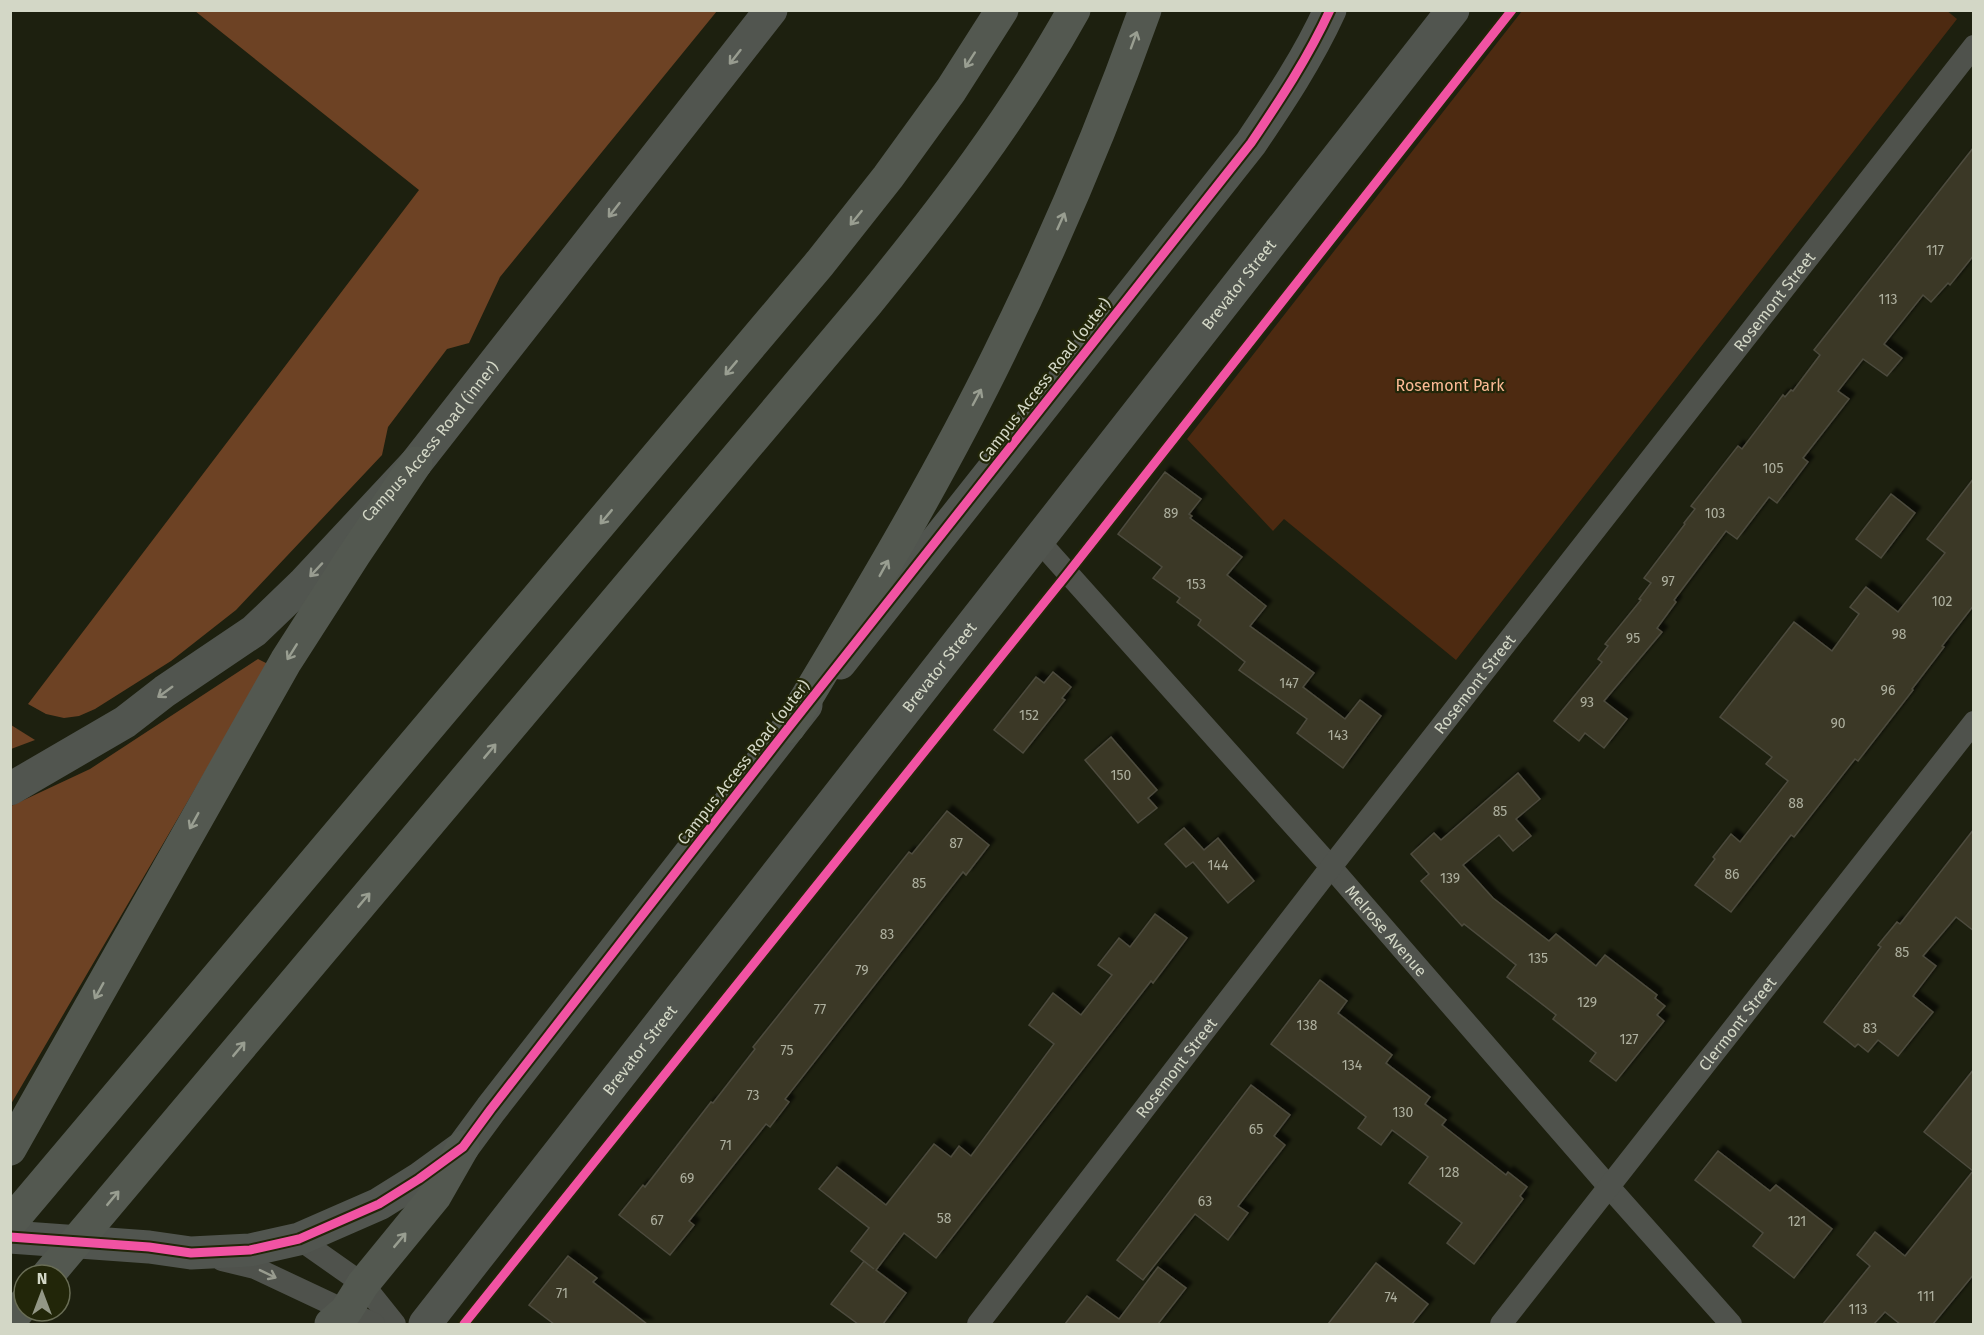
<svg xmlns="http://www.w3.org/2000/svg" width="1984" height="1335" viewBox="0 0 1984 1335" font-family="'Fira Sans',sans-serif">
<defs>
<filter id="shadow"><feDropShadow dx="5.5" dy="-5.5" stdDeviation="1.5" flood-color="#0009"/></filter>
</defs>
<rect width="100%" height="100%" fill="#1d200f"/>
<path fill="#4d2a11" d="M 1946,10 L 1957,19 L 1456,660 L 1284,519 L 1273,531 L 1187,439 L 1522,11 Z"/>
<g fill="#6d4224">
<path d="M 195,11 L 717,11 L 500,277 L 469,343 L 447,349 L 388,427 L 382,455 L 236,610 L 171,661 L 95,709 L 79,716 L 64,718 L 46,714 L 28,704 L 419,190 Z"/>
<path d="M 258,659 L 268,664 L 11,1104 L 11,806 L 90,769 Z"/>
<path d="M 10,725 L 11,725 L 35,740 L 11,749 Z"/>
</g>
<g fill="#3a3826" stroke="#4d4b3e" stroke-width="1.5" filter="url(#shadow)">
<path d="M 1974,147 L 1974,255 L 1950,285 L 1948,283 L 1931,302 L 1923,295 L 1884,344 L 1902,358 L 1887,376 L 1863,359 L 1838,391 L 1849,399 L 1803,458 L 1808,462 L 1777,503 L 1769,497 L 1737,539 L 1726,531 L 1674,600 L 1676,602 L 1657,628 L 1662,632 L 1604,701 L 1627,719 L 1604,748 L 1585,733 L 1579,741 L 1554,721 L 1602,662 L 1598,659 L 1608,646 L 1605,644 L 1641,600 L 1639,599 L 1651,583 L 1644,578 L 1685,524 L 1684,523 L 1695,509 L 1691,506 L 1738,446 L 1742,449 L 1783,395 L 1785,397 L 1791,390 L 1793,391 L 1820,355 L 1814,350 Z"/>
<path d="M 1165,472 L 1201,499 L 1189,514 L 1192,516 L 1190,518 L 1242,557 L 1227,575 L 1266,606 L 1250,626 L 1314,673 L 1303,687 L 1345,719 L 1360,700 L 1381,716 L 1343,768 L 1297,733 L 1307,719 L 1239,670 L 1245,662 L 1198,625 L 1201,620 L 1177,602 L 1180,598 L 1153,578 L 1162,567 L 1118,534 Z"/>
<path d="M 1974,478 L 1974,605 L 1942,646 L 1944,647 L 1912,689 L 1913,690 L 1858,761 L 1855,759 L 1794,837 L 1791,835 L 1731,912 L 1695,885 L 1715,859 L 1713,857 L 1731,834 L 1740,842 L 1788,781 L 1766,764 L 1772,757 L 1720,717 L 1794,622 L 1832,651 L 1859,614 L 1850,607 L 1866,587 L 1898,612 L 1945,553 L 1927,539 Z"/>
<path d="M 1891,494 L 1915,513 L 1881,558 L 1856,539 Z"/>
<path d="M 1053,672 L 1071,687 L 1062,698 L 1065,700 L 1023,753 L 994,730 L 1036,677 L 1044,683 Z"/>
<path d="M 1111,737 L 1157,790 L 1148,798 L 1157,808 L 1138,823 L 1085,760 Z"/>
<path d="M 1518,773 L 1540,799 L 1516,819 L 1531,836 L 1513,851 L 1499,835 L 1463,865 L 1493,898 L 1549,941 L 1556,934 L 1596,966 L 1605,955 L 1657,995 L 1655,998 L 1665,1006 L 1657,1015 L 1664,1021 L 1616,1081 L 1590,1061 L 1596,1053 L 1553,1019 L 1556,1015 L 1507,977 L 1516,965 L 1464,924 L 1462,926 L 1421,881 L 1429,874 L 1411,854 L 1434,833 L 1441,840 Z"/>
<path d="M 947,811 L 989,845 L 966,875 L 963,872 L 785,1099 L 789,1102 L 770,1127 L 766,1124 L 689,1221 L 694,1225 L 670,1255 L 619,1215 L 643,1185 L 645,1187 L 711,1102 L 713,1103 L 755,1049 L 753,1047 L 909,852 L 912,854 Z"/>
<path d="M 1184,828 L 1204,850 L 1218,838 L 1254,881 L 1228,903 L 1193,862 L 1186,867 L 1165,844 Z"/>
<path d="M 1974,829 L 1974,931 L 1956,917 L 1923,956 L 1936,966 L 1913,996 L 1933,1012 L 1898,1056 L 1878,1040 L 1868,1052 L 1858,1044 L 1855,1047 L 1824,1022 L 1881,947 L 1878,945 L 1897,922 L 1900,924 Z"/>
<path d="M 1155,914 L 1187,938 L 1153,983 L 1151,981 L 936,1258 L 904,1233 L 876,1270 L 906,1293 L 883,1324 L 858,1324 L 831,1304 L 864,1261 L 874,1269 L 851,1251 L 869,1228 L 819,1189 L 837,1167 L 886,1205 L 934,1144 L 951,1157 L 959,1146 L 971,1156 L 1054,1044 L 1029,1025 L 1053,993 L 1081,1015 L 1112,975 L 1098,965 L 1119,938 L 1130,947 Z"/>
<path d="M 1320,980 L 1347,1001 L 1338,1013 L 1392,1055 L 1386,1063 L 1430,1097 L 1425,1104 L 1446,1120 L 1442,1125 L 1506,1175 L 1508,1172 L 1527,1187 L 1520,1196 L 1523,1199 L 1474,1264 L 1447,1243 L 1462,1223 L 1409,1183 L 1428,1157 L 1392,1130 L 1381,1145 L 1358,1128 L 1366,1117 L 1271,1044 Z"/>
<path d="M 1974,1069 L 1974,1274 L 1933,1324 L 1900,1324 L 1885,1312 L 1874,1324 L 1823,1324 L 1870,1266 L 1857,1255 L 1875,1232 L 1905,1256 L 1973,1171 L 1924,1132 Z"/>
<path d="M 1251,1085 L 1290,1115 L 1274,1136 L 1285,1145 L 1238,1206 L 1248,1213 L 1228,1240 L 1195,1214 L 1143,1280 L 1117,1260 Z"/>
<path d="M 1718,1151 L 1770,1191 L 1776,1185 L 1832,1229 L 1794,1278 L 1753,1246 L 1763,1233 L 1695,1180 Z"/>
<path d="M 568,1256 L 597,1278 L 593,1282 L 647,1324 L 554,1324 L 529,1305 Z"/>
<path d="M 1376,1263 L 1428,1304 L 1412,1324 L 1328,1324 Z"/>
<path d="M 1158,1267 L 1186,1288 L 1158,1324 L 1065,1324 L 1087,1296 L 1119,1319 Z"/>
</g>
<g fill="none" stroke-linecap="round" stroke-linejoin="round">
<g stroke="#4f524c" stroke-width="22">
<path id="s1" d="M 1039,541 L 1331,867 L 1609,1187 L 1731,1324"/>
<path d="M 299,1239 L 363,1284 L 395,1324"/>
<path d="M 222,1260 L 255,1268 L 374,1324"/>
<path id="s2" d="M 978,1324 L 1331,867 L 1974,46"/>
<path id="s3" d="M 1501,1324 L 1974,722"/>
</g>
<g stroke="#51554f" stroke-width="33">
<path d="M 840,663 L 1251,143 C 1280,100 1308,58 1330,10"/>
<path id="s4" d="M 10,789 L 125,722 L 165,691 L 254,631 L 303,584 L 416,463 L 771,10"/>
<path d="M 10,1237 L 149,1247 L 191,1253 L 250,1250 L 299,1239 L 379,1204 L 419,1179 L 463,1147 L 491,1109 L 806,705"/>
<path id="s5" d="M 425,1324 L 1453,10"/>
</g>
<g stroke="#535850" stroke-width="33">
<path d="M 789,727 C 863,604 937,481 1000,352 C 1055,241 1103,127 1145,10"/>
<path d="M 10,1149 L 286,661 L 354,555 L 416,463"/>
<path d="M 10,1223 L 820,263 L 888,177 L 951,90 L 1002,10"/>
<path d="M 48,1275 L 867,303 C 943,210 1015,116 1074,10"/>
<path d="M 10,1320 L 24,1304"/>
<path d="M 331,1324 L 346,1311 L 363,1284 L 435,1196 L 463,1147"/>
</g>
<g stroke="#222609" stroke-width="13">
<g id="cycleway">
<path d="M 10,1237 L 149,1247 L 191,1253 L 250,1250 L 299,1239 L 379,1204 L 419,1179 L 463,1147 L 491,1109 L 789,727 L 1251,143 C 1280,100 1308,58 1330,10"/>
<path d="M 464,1324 L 1068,573 L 1512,10"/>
</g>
</g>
<use href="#cycleway" stroke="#f153a3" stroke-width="9"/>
</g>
<defs><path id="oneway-shaft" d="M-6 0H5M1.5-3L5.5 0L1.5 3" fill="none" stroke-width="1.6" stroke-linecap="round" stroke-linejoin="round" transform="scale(1.5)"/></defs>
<g stroke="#999e91">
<use href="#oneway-shaft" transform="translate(1134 40) rotate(-70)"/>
<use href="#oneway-shaft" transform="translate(970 60) rotate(123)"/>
<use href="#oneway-shaft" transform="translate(856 218) rotate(129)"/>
<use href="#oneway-shaft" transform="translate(1061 221) rotate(-66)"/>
<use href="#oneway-shaft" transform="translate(731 368) rotate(130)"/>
<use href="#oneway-shaft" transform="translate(977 397) rotate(-62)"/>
<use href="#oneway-shaft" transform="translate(606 517) rotate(130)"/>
<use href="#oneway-shaft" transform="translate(884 568) rotate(-61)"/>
<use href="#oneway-shaft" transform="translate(292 652) rotate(122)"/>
<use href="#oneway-shaft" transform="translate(490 751) rotate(-50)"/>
<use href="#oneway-shaft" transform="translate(194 821) rotate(119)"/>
<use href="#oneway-shaft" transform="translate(364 900) rotate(-50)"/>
<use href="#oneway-shaft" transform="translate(99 991) rotate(119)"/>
<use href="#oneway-shaft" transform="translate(239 1049) rotate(-50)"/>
<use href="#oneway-shaft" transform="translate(113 1198) rotate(-50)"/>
<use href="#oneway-shaft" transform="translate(400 1240) rotate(-50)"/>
</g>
<g stroke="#989c90">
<use href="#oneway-shaft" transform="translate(735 57) rotate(128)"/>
<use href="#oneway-shaft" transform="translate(614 210) rotate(128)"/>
<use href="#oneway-shaft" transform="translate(316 570) rotate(133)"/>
<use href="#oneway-shaft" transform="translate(165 692) rotate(144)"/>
</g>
<use stroke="#989b8f" href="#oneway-shaft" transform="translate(268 1274) rotate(26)"/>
<g text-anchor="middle" stroke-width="4.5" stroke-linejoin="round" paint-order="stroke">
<g font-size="14" fill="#adaf9e">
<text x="1935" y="255">117</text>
<text x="1888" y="304">113</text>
<text x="1773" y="473">105</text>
<text x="1171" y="518">89</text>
<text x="1715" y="518">103</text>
<text x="1668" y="586">97</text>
<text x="1196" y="589">153</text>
<text x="1942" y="606">102</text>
<text x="1899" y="639">98</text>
<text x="1633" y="643">95</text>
<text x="1289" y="688">147</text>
<text x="1888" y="695">96</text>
<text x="1587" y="707">93</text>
<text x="1029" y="720">152</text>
<text x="1838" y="728">90</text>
<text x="1338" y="740">143</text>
<text x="1121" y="780">150</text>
<text x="1796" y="808">88</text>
<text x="1500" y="816">85</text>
<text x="956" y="848">87</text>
<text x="1218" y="870">144</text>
<text x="1732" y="879">86</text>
<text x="1450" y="883">139</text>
<text x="919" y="888">85</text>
<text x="887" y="939">83</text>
<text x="1902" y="957">85</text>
<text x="1538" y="963">135</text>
<text x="862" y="975">79</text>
<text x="1587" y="1007">129</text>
<text x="820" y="1014">77</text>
<text x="1307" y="1030">138</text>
<text x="1870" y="1033">83</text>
<text x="1629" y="1044">127</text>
<text x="787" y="1055">75</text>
<text x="1352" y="1070">134</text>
<text x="753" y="1100">73</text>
<text x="1403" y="1117">130</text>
<text x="1256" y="1134">65</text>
<text x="726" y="1150">71</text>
<text x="1449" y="1177">128</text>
<text x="687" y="1183">69</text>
<text x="1205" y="1206">63</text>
<text x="944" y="1223">58</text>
<text x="657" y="1225">67</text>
<text x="1797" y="1226">121</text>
<text x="562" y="1298">71</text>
<text x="1926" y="1301">111</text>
<text x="1391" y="1302">74</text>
<text x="1858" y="1314">113</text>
</g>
<g font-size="16" fill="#d3d7c6" stroke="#222609">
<text dy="6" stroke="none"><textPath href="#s5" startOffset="1320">Brevator Street</textPath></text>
<text dy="6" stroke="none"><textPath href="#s2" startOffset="1296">Rosemont Street</textPath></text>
<text transform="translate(1044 380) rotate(-52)" y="6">Campus Access Road (outer)</text>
<text dy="6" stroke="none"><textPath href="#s4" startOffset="550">Campus Access Road (inner)</textPath></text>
<text dy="6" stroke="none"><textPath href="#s5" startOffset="834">Brevator Street</textPath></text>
<text dy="6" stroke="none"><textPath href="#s2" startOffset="810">Rosemont Street</textPath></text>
<text transform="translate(743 762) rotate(-52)" y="6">Campus Access Road (outer)</text>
<text dy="6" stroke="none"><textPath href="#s1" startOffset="522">Melrose Avenue</textPath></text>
<text dy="6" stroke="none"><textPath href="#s3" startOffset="382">Clermont Street</textPath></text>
<text dy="6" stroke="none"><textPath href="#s5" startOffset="348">Brevator Street</textPath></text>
<text dy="6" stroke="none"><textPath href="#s2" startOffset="324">Rosemont Street</textPath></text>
</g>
<g font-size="16" fill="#fcba95" stroke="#222609">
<text x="1450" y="391">Rosemont Park</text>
</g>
</g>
<rect width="1984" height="1335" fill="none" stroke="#d3d7c6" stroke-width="24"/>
<g transform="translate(42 1293)"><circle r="28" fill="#222609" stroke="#696d55" stroke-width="1.5"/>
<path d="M0-4.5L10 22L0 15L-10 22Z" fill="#939786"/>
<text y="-9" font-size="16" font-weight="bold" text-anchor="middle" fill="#d3d7c6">N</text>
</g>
</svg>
